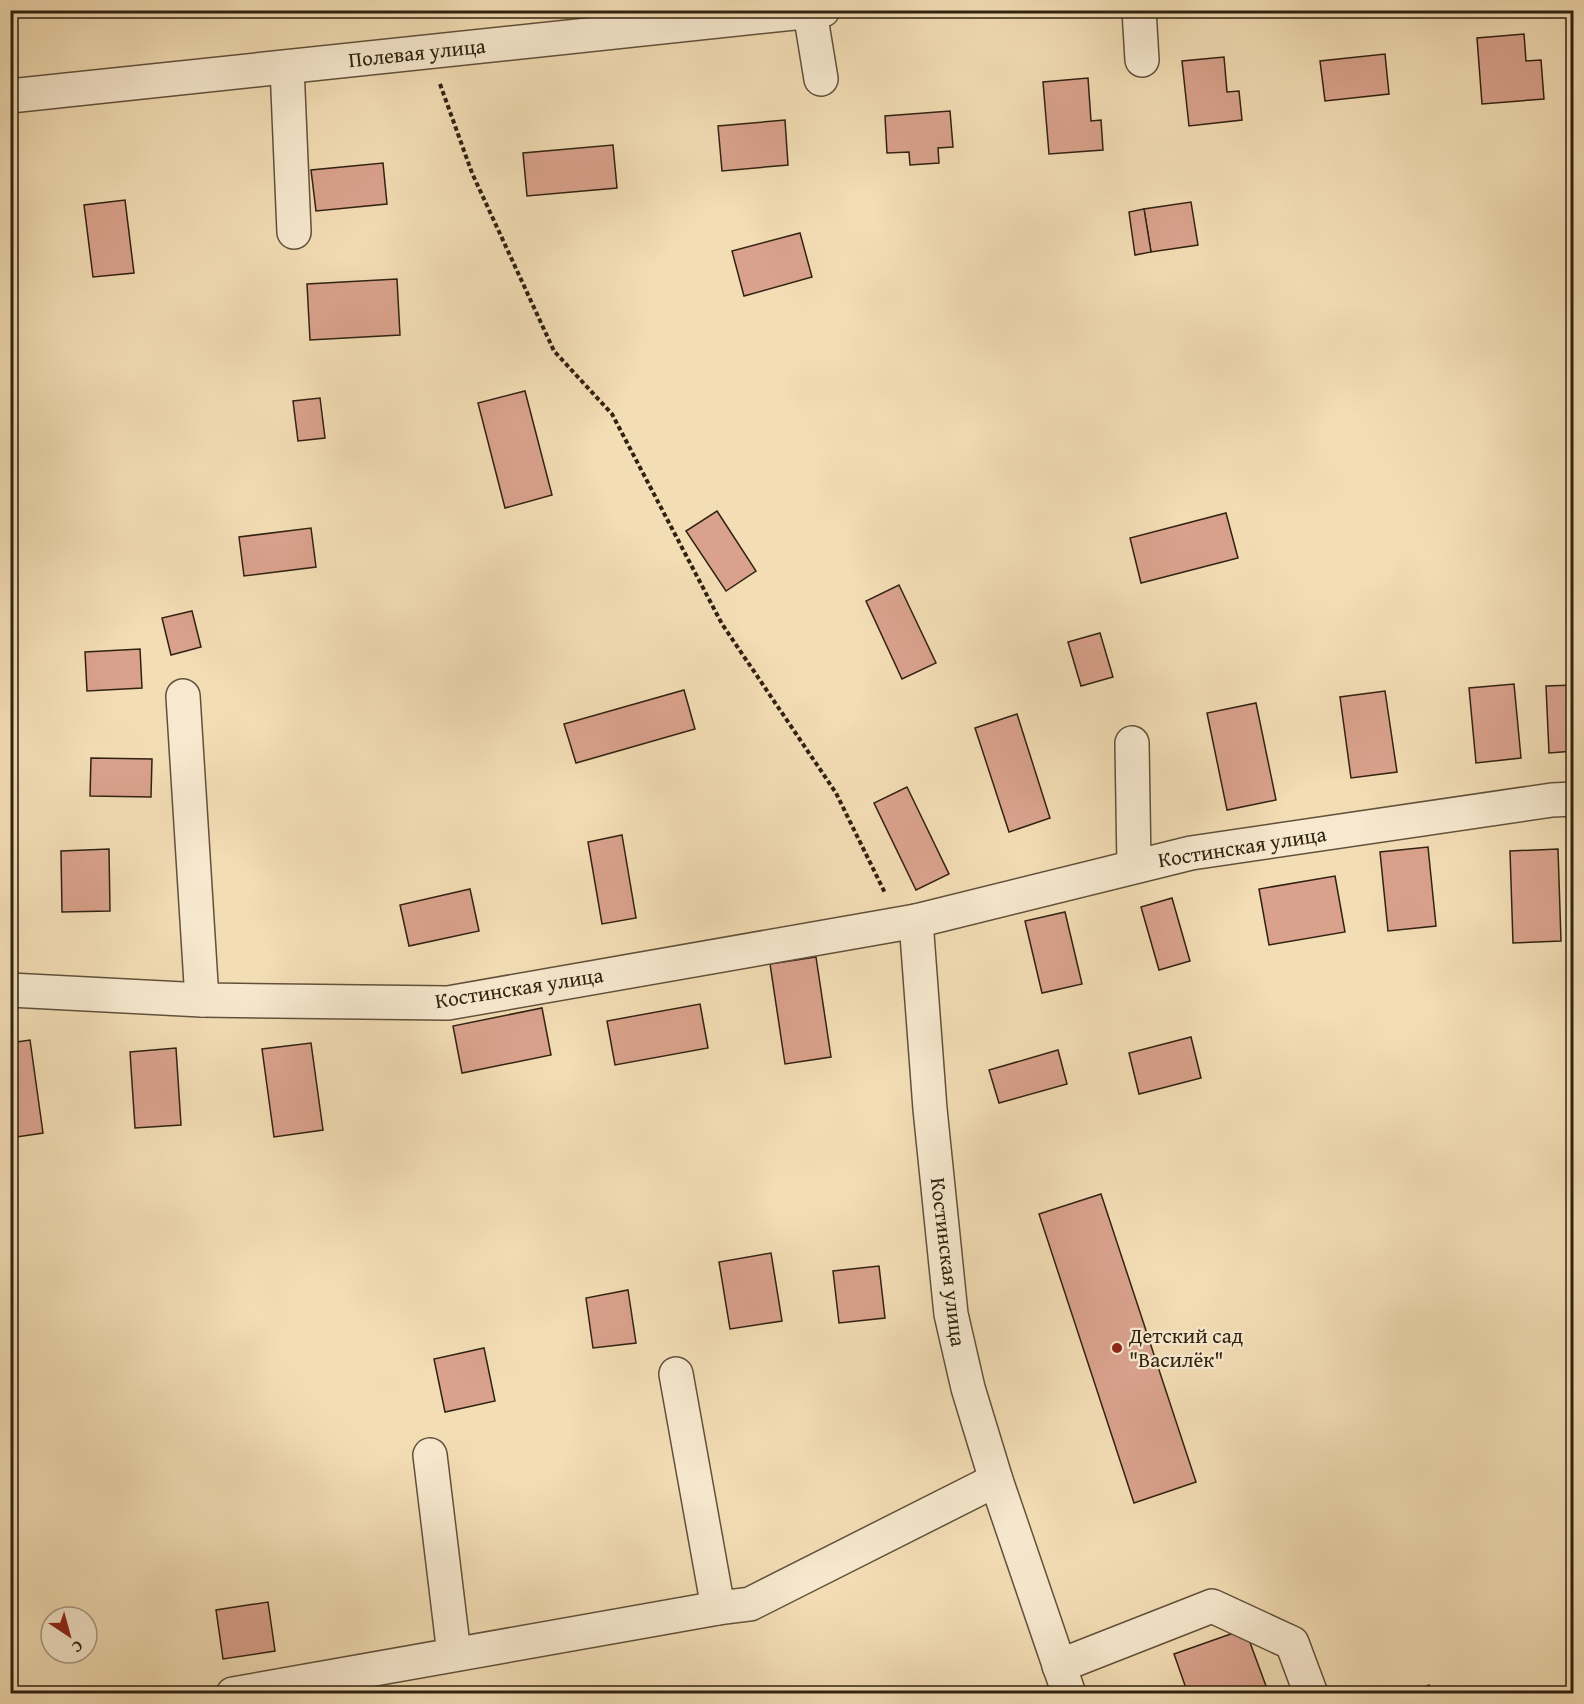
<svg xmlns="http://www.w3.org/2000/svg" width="1584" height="1704" viewBox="0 0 1584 1704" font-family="'Gentium Book Plus',serif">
<rect width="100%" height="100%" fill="#f3ddb5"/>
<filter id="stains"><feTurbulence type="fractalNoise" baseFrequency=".00333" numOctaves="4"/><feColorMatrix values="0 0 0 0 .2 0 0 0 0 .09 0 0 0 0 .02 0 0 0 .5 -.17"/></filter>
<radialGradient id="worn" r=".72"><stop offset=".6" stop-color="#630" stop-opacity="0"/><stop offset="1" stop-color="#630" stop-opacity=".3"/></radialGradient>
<g fill="#daa28d" stroke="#302211" stroke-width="1.5">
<path d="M 1524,34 L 1526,61 L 1541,60 L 1544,99 L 1482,104 L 1477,38 Z"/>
<path d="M 1385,54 L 1389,94 L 1325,101 L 1320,61 Z"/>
<path d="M 1224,57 L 1227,92 L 1239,91 L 1242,120 L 1189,126 L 1182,61 Z"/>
<path d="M 1088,78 L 1091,121 L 1101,120 L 1103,150 L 1049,154 L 1043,82 Z"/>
<path d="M 950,111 L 953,147 L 938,148 L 939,163 L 910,165 L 909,152 L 887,153 L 885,116 Z"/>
<path d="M 785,120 L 788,165 L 722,171 L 718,126 Z"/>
<path d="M 613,145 L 617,188 L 527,196 L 523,153 Z"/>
<path d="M 383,163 L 387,204 L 316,211 L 311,170 Z"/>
<path d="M 125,200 L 134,273 L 93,277 L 84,205 Z"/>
<path d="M 1191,202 L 1198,245 L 1151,252 L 1144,209 Z"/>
<path d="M 1144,209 L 1151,252 L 1135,255 L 1129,212 Z"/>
<path d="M 800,233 L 812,277 L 744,296 L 732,251 Z"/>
<path d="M 397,279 L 400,335 L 310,340 L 307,284 Z"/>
<path d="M 525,391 L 552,495 L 505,508 L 478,403 Z"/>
<path d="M 320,398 L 325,438 L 298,441 L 293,401 Z"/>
<path d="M 717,511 L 756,571 L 726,591 L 686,531 Z"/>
<path d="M 1226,513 L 1238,558 L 1141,583 L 1130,538 Z"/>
<path d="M 311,528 L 316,567 L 244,576 L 239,537 Z"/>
<path d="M 899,585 L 936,663 L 902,679 L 866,601 Z"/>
<path d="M 192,611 L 201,647 L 171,655 L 162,618 Z"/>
<path d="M 1100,633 L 1113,677 L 1081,686 L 1068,642 Z"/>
<path d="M 140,649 L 142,688 L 87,691 L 85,652 Z"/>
<path d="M 1514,684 L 1521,758 L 1476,763 L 1469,688 Z"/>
<path d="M 1574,685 L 1574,751 L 1549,753 L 1546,686 Z"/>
<path d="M 684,690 L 695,729 L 576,763 L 564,724 Z"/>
<path d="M 1385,691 L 1397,772 L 1351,778 L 1340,697 Z"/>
<path d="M 1256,703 L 1276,800 L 1227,810 L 1207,713 Z"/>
<path d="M 1017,714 L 1050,818 L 1009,832 L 975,728 Z"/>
<path d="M 91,758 L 152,759 L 151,797 L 90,796 Z"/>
<path d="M 907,787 L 949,874 L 916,890 L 874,803 Z"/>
<path d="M 622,835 L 636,918 L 602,924 L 588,842 Z"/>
<path d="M 1428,847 L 1436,926 L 1388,931 L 1380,852 Z"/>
<path d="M 109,849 L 110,911 L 62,912 L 61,851 Z"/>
<path d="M 1558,849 L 1561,941 L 1513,943 L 1510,851 Z"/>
<path d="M 1335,876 L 1345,932 L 1269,945 L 1259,889 Z"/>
<path d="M 470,889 L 479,931 L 409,946 L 400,905 Z"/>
<path d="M 1172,898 L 1190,961 L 1159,970 L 1141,907 Z"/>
<path d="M 1065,912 L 1082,984 L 1042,993 L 1025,921 Z"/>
<path d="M 816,957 L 831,1057 L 785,1064 L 770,964 Z"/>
<path d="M 700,1004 L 708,1048 L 615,1065 L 607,1021 Z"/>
<path d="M 542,1008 L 551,1055 L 462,1073 L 453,1026 Z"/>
<path d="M 1191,1037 L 1201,1078 L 1139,1094 L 1129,1053 Z"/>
<path d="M 30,1040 L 43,1133 L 10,1138 L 10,1043 Z"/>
<path d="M 311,1043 L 323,1130 L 274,1137 L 262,1049 Z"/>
<path d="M 176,1048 L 181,1125 L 135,1128 L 130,1052 Z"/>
<path d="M 1058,1050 L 1067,1084 L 999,1103 L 989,1070 Z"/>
<path d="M 1101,1194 L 1196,1482 L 1134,1503 L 1039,1214 Z"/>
<path d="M 771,1253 L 782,1321 L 730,1329 L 719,1262 Z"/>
<path d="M 879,1266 L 885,1318 L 839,1323 L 833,1271 Z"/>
<path d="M 628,1290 L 636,1343 L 593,1348 L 586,1298 Z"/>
<path d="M 484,1348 L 495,1401 L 445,1412 L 434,1359 Z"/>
<path d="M 268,1602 L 275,1651 L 223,1659 L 216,1610 Z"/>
<path d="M 1245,1629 L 1269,1694 L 1188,1694 L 1174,1654 Z"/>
<path d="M 1429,1685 L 1432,1694 L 1409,1694 Z"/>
</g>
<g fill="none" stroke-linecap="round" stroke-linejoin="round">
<g stroke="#61513a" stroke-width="36">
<g id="minor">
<path d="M 1139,10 L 1142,60"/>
<path d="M 810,12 L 821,79"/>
<path d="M 287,67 L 294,232"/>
<path d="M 10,96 L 823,10"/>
<path d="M 183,696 L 202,1000"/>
<path d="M 1132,743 L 1134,866"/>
<path d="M 10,990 L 202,1000 L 448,1003 L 916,921"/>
<path d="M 676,1374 L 718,1608 L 750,1604 L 996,1480"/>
<path d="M 430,1455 L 454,1654"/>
<path d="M 1059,1666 L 1212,1606 L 1292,1643 L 1311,1694"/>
<path d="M 233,1694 L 718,1608"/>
<path d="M 1069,1694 L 996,1480 L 968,1388 L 951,1314 L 930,1109 L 916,921 L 1191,853 L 1552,800 L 1574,799"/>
</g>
</g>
<path stroke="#302211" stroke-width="4" stroke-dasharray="4.5 3" stroke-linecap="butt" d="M 440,84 L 472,173 L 554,351 L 612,414 L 722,624 L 836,793 L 885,893"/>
<use href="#minor" stroke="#f7e9cf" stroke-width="33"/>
</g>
<circle fill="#8f2418" stroke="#f7e9cf" stroke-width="2" cx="1117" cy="1348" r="6"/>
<g text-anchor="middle" stroke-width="4.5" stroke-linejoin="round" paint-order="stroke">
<g font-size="21" fill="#302211" stroke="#f7e9cf">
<text transform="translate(417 53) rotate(-6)" y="7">Полевая улица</text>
<text transform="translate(1242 847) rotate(-9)" y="7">Костинская улица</text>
<text transform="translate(519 988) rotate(-9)" y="7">Костинская улица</text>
<text transform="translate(948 1262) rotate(83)" y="7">Костинская улица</text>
</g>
<g font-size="21" fill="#302211" stroke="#f7e9cf" text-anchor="start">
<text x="1129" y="1343">Детский сад<tspan x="1129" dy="24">"Василёк"</tspan></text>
</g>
</g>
<rect width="1584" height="1704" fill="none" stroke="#f3ddb5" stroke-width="36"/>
<rect x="12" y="12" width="1560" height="1680" fill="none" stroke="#302211" stroke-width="3"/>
<rect x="18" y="18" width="1548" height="1668" fill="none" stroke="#302211" stroke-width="1.5"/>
<g transform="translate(69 1635) rotate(144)"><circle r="28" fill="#f7e9cf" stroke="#a79983" stroke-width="1.5"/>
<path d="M0-4.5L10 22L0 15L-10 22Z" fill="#8f2418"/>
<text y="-9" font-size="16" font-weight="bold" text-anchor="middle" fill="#302211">С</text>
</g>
<rect width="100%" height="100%" filter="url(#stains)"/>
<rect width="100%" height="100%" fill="url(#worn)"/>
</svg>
